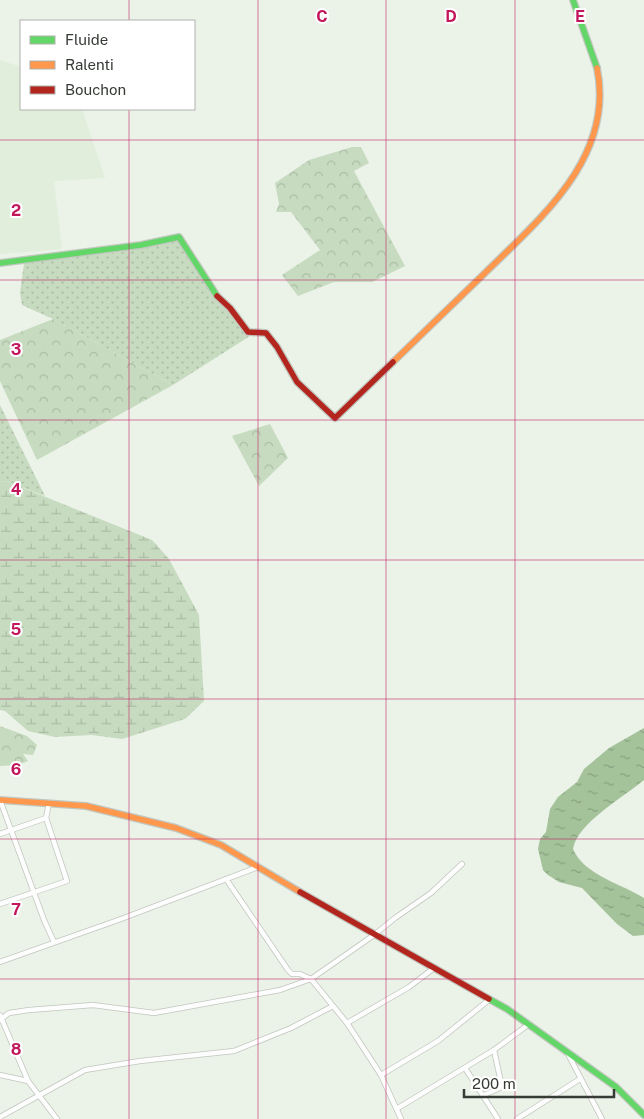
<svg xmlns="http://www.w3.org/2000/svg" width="644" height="1119" viewBox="0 0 644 1119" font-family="'Public Sans',sans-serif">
<defs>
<pattern id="grass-dots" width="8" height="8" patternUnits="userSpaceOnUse" patternTransform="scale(1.25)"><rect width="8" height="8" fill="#c7dbc0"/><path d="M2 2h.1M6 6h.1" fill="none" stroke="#acbda6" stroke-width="1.8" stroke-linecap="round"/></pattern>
<pattern id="forest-crowns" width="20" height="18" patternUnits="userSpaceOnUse" patternTransform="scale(1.25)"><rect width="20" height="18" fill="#c7dbc0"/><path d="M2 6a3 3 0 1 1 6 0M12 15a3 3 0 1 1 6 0" fill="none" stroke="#acbda6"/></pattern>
<pattern id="wetland-marsh" width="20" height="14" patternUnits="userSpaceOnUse" patternTransform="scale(1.25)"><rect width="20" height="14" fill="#c7dbc0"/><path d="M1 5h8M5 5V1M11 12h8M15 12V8" fill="none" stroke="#acbda6"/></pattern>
<pattern id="water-ripples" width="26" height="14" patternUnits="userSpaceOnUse" patternTransform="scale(1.25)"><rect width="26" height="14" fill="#a4c39b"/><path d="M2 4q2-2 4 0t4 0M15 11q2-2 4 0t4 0" fill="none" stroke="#86a07f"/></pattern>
</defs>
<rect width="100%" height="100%" fill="#ebf2e8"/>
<path fill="#e1eedc" d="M 0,60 L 21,67 L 21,109 L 82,109 L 105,178 L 54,181 L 62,249 L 0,254 Z"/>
<g fill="url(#grass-dots)">
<path d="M 179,238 L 250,336 L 173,385 L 53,319 L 22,305 L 20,293 L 24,263 L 133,250 Z"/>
<path d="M 0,405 L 45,496 L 6,481 L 0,482 Z"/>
</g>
<g fill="url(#forest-crowns)">
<path d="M 352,147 L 361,147 L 369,163 L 354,171 L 405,266 L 372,282 L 334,282 L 298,296 L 282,275 L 320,250 L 291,212 L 276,212 L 279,204 L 275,183 L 309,160 Z"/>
<path d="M 53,319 L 173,385 L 37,460 L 0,381 L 0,340 Z"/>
<path d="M 270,424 L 288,458 L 259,486 L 232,436 Z"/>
<path d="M 0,726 L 27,736 L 37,745 L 33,755 L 23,754 L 28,761 L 18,765 L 0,766 Z"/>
</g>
<path fill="url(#wetland-marsh)" d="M 6,481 L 152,540 L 169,559 L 199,615 L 204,701 L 185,719 L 122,739 L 92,735 L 55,737 L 28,731 L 5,711 L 0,710 L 0,482 Z"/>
<path fill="url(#water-ripples)" d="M 644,728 L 644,780 C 624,797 577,823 573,849 C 584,875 622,884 644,898 L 644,935 L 633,936 L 617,924 L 582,888 L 559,882 L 548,875 L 543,870 L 538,849 L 540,839 L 546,832 L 550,809 L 558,797 L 577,782 L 584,769 L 609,748 Z"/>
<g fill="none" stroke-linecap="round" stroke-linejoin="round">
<g stroke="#c1c7bf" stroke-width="6">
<g id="street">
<path d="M 0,800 L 44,920 L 54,942"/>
<path d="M 0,834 L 46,818 L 49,803"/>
<path d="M 226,879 L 288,970 L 292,974 L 300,974 L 311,979 L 347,1023 L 381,1075 L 401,1119"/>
<path d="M 0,904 L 67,881 L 46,818"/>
<path d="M 0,962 L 121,919 L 258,867"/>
<path d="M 0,1015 L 28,1081 L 57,1119"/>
<path d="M 0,1020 L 9,1013 L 29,1010 L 93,1005 L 154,1013 L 280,990 L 311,979 L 374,935 L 395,918 L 431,893 L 462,864"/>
<path d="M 347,1023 L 409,987 L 434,968"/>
<path d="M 567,1052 L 602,1119"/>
<path d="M 465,1068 L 498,1119"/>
<path d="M 0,1075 L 28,1081"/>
<path d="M 381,1075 L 438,1041 L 490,999"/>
<path d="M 484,1095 L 502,1087 L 494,1050"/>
<path d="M 398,1108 L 494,1050 L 529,1024"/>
<path d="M 0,1117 L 85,1070 L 140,1061 L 234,1051 L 291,1028 L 333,1006"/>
<path d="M 517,1119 L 580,1079"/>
</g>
</g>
<g stroke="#c1c7bf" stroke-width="8">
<g id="fast">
<path d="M 573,0 L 597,68"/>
<path d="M 0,263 L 141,245 L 179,237 L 217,296"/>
<path d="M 489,999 L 507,1009 L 616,1087 L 644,1115"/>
</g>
</g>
<g stroke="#c1c7bf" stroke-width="8">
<g id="slow">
<path d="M 393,362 C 424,332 455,302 486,272 C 542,217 615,156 597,68"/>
<path d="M 0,800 L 86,806 L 176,828 L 221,845 L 300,892"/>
</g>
</g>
<g stroke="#c1c7bf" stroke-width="8">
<g id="jam">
<path d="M 217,296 L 230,308 L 248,332 L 266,333 L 277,347 L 297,382 L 335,418 L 393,362"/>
<path d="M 300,892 L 489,999"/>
</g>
</g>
<use href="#street" stroke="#fcfdfc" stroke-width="4.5"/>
<use href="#fast" stroke="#63d668" stroke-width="5.5"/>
<use href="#slow" stroke="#ff974d" stroke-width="5.5"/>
<use href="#jam" stroke="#b3261e" stroke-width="5.5"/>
</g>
<path fill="none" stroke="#c2185b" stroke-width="1" stroke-opacity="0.55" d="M 129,0 L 129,21M 258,0 L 258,1119M 386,0 L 386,1119M 515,0 L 515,1119M 129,109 L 129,1119M 0,140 L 644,140M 0,280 L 644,280M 0,420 L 644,420M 0,560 L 644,560M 0,699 L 644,699M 0,839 L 644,839M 0,979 L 644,979"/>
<g font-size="16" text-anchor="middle" font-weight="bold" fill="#c2185b" stroke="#fff" stroke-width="4" stroke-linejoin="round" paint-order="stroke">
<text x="322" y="22">C</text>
<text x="451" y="22">D</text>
<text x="580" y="22">E</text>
<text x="16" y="216">2</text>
<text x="16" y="355">3</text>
<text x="16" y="495">4</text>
<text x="16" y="635">5</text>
<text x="16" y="775">6</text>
<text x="16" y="915">7</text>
<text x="16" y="1055">8</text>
</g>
<rect x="20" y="20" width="175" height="90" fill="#ffffff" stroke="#afb1ae"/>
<rect x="30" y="36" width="25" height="8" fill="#63d668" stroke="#afb1ae"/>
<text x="65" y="45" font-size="15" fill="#363b35">Fluide</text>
<rect x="30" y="61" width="25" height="8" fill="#ff974d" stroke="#afb1ae"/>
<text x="65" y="70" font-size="15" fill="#363b35">Ralenti</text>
<rect x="30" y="86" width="25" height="8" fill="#b3261e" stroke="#afb1ae"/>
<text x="65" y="95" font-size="15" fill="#363b35">Bouchon</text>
<path d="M464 1089v8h150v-8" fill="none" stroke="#363b35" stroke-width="2.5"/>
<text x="472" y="1089" font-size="15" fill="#363b35" stroke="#ffffff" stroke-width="4" paint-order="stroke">200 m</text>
</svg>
